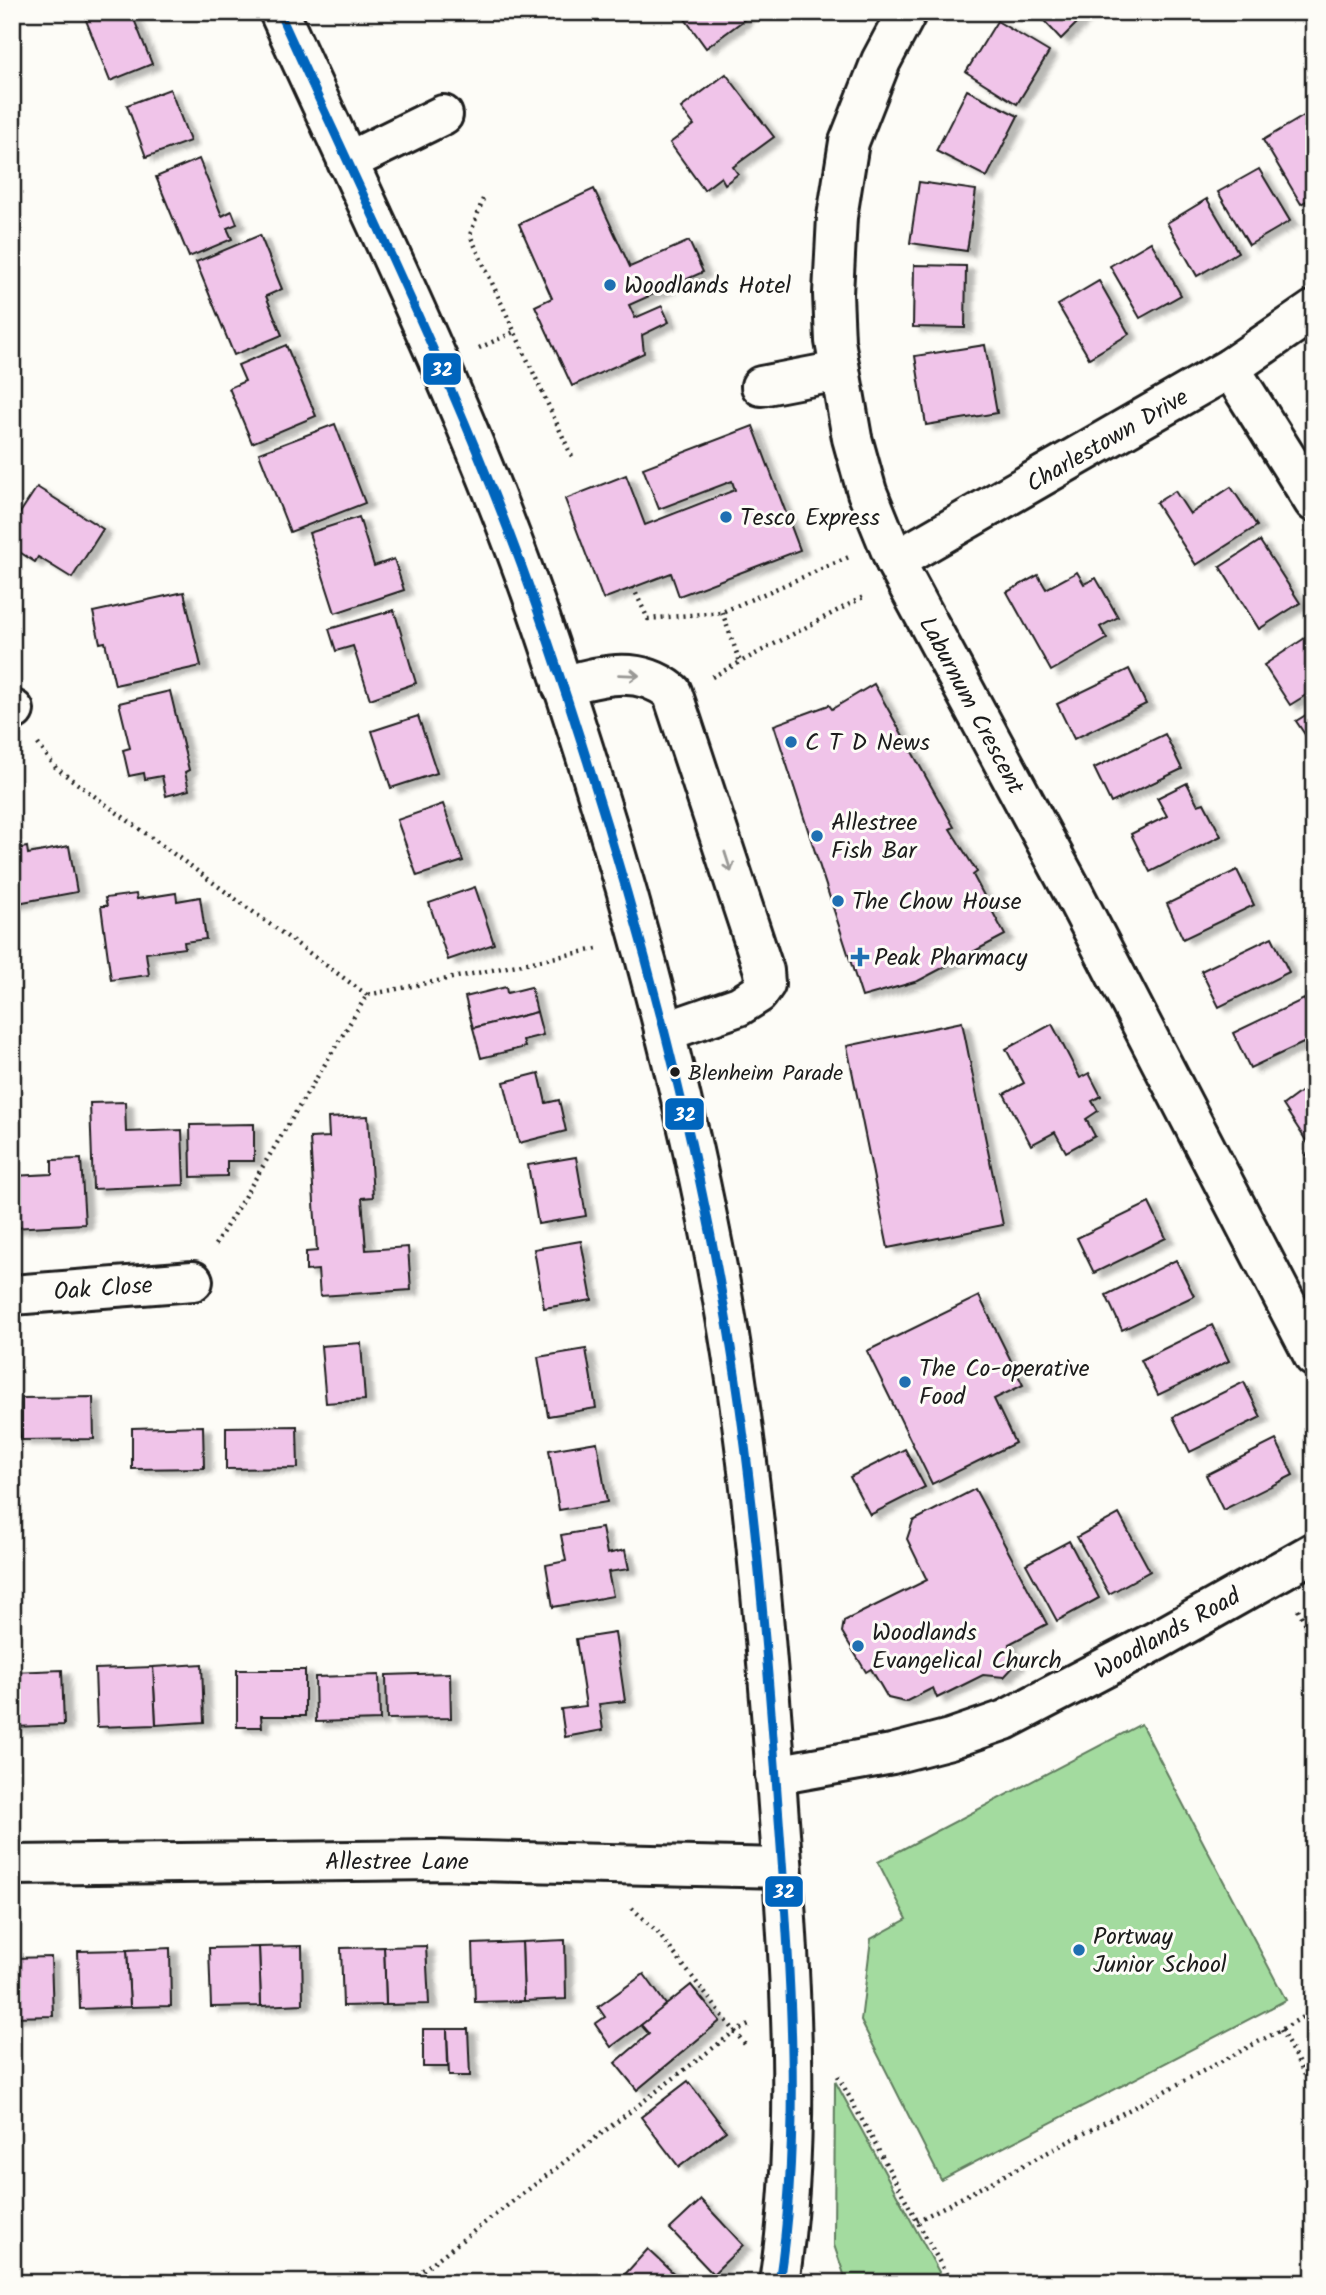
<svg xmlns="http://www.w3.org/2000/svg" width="1326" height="2295" viewBox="0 0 1326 2295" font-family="Kalam,sans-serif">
<defs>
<filter id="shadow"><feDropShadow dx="8" dy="4.5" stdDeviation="2" flood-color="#0004"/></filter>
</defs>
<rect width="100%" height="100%" fill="#fdfcf7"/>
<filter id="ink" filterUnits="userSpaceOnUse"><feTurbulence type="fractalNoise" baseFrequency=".0143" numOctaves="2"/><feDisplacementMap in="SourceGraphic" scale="14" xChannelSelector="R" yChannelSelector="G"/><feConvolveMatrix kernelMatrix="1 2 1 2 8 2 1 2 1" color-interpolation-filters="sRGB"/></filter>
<g filter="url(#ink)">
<g fill="#a3db9f" stroke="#607c5e" stroke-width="2">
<path d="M 1141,1724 L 1286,2000 L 941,2180 L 861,2021 L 871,1939 L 907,1919 L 878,1862 Z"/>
<path d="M 835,2081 L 945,2283 L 847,2283 L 834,2245 Z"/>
</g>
<g fill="#f0c4e9" stroke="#1c1c1c" stroke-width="2" filter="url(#shadow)">
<path d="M 92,12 L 131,12 L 152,64 L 110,81 L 84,15 Z"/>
<path d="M 680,12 L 739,12 L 744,20 L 706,48 Z"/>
<path d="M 1036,12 L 1088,12 L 1061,39 Z"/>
<path d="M 997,21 L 1049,52 L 1017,104 L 966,72 Z"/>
<path d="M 726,74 L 774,137 L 733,167 L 738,174 L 725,184 L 721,177 L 704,190 L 670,143 L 694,125 L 681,108 Z"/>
<path d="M 170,89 L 190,141 L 146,157 L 127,105 Z"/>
<path d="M 967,90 L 1018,116 L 987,177 L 936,151 Z"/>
<path d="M 1314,110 L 1314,197 L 1301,204 L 1263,140 Z"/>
<path d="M 199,159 L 222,216 L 232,211 L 237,224 L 227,228 L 232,239 L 189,257 L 156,177 Z"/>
<path d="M 1259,169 L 1290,221 L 1249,245 L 1218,192 Z"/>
<path d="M 919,182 L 976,190 L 967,251 L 910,243 Z"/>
<path d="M 594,189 L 630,267 L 689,241 L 703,272 L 629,305 L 635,318 L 662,306 L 669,322 L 642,335 L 644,353 L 572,386 L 535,306 L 552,298 L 519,224 Z"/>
<path d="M 1207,199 L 1238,252 L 1197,276 L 1167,223 Z"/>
<path d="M 260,235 L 282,289 L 266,296 L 282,335 L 234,355 L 196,262 Z"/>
<path d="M 1151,242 L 1181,295 L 1140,318 L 1110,266 Z"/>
<path d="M 914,265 L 966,266 L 965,328 L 913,327 Z"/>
<path d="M 1099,281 L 1129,334 L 1089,358 L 1058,305 Z"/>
<path d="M 286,345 L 316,416 L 252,443 L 229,388 L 245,381 L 238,365 Z"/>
<path d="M 985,345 L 997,413 L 926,425 L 915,356 Z"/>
<path d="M 335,424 L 365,503 L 290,532 L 259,453 Z"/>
<path d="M 753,426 L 800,550 L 679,596 L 671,573 L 603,599 L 565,499 L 626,475 L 645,525 L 735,490 L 732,481 L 659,509 L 643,468 Z"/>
<path d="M 37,487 L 103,529 L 72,578 L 38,557 L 35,562 L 15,549 L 20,541 L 12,537 L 12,525 Z"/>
<path d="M 1231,487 L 1257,526 L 1196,565 L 1156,503 L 1175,491 L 1190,514 Z"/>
<path d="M 359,517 L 374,566 L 394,559 L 404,590 L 335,613 L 309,533 Z"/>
<path d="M 1260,541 L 1300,603 L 1259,629 L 1220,567 Z"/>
<path d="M 1077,572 L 1084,584 L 1096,578 L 1118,617 L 1100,627 L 1107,639 L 1051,671 L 1007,592 L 1038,575 L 1046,589 Z"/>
<path d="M 184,592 L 201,666 L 115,685 L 105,642 L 100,643 L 93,612 Z"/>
<path d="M 394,610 L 416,683 L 370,699 L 353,646 L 336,651 L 329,629 Z"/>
<path d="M 1314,632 L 1314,690 L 1290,705 L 1264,665 Z"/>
<path d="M 1129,669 L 1146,704 L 1074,739 L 1057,704 Z"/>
<path d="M 874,684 L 954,827 L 950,829 L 977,872 L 973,875 L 1005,935 L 918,981 L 862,997 L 774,725 L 829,705 L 832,709 Z"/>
<path d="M 170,691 L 189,770 L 185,772 L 189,790 L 166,796 L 162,776 L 145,779 L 144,773 L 129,776 L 123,750 L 130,748 L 119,703 Z"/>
<path d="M 1314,710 L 1314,748 L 1296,721 Z"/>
<path d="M 418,716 L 437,773 L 391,788 L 372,731 Z"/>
<path d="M 1165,734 L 1182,769 L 1111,803 L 1094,768 Z"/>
<path d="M 1187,783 L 1198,805 L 1204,803 L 1221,836 L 1150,872 L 1131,834 L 1167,816 L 1157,798 Z"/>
<path d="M 443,804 L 463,861 L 417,876 L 397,820 Z"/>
<path d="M 69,846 L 77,892 L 12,904 L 12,850 L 27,847 L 28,854 Z"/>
<path d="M 1237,870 L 1254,905 L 1183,939 L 1167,904 Z"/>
<path d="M 475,887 L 494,944 L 448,960 L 429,903 Z"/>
<path d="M 176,893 L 177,901 L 200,897 L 206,939 L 184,942 L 185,948 L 146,953 L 149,975 L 111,980 L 101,906 L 107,906 L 105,898 L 136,894 L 137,899 Z"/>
<path d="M 1272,937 L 1289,972 L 1219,1007 L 1201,971 Z"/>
<path d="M 506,987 L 507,993 L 531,987 L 537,1012 L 473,1028 L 465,997 Z"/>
<path d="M 1304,999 L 1314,1019 L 1314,1038 L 1250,1068 L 1233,1033 Z"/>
<path d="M 537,1012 L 543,1035 L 523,1040 L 525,1047 L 481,1058 L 473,1028 Z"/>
<path d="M 962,1022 L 1003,1225 L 888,1248 L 847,1046 Z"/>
<path d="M 1052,1024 L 1080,1078 L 1089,1073 L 1101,1096 L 1092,1101 L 1098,1111 L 1086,1119 L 1095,1136 L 1066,1152 L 1055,1132 L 1031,1145 L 1004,1094 L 1024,1083 L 1006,1049 Z"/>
<path d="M 539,1073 L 546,1103 L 559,1100 L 566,1131 L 519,1143 L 504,1082 Z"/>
<path d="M 1314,1082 L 1314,1141 L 1309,1145 L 1283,1105 Z"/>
<path d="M 125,1102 L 126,1132 L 182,1130 L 184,1185 L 93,1189 L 90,1103 Z"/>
<path d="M 368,1116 L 373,1197 L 362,1198 L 366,1250 L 408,1247 L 411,1290 L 320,1296 L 318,1270 L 306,1271 L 306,1252 L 317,1251 L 310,1138 L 329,1137 L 328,1118 Z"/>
<path d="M 254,1124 L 254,1161 L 227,1161 L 227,1176 L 191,1177 L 190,1125 Z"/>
<path d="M 1314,1149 L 1314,1165 L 1306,1155 Z"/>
<path d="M 576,1157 L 586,1216 L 538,1224 L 528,1165 Z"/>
<path d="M 81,1159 L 85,1224 L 12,1228 L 12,1176 L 52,1174 L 52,1160 Z"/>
<path d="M 1149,1203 L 1166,1238 L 1094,1273 L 1077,1238 Z"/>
<path d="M 581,1241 L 592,1300 L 544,1308 L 534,1249 Z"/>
<path d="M 1176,1260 L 1194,1296 L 1122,1330 L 1106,1295 Z"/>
<path d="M 979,1296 L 1023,1385 L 994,1399 L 1015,1443 L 932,1484 L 867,1351 Z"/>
<path d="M 1212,1325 L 1229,1361 L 1158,1395 L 1141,1360 Z"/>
<path d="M 361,1343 L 365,1400 L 326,1403 L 321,1346 Z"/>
<path d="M 586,1349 L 596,1408 L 548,1416 L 538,1357 Z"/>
<path d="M 1244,1382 L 1261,1417 L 1190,1452 L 1173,1417 Z"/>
<path d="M 93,1397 L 94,1439 L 22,1440 L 22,1398 Z"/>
<path d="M 12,1398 L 15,1398 L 20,1437 L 12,1438 Z"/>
<path d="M 203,1426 L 204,1468 L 132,1469 L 132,1428 Z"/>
<path d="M 297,1426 L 298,1468 L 226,1469 L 226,1427 Z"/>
<path d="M 1276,1440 L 1293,1475 L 1223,1510 L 1206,1475 Z"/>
<path d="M 597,1442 L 607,1502 L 559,1510 L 549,1450 Z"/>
<path d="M 905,1449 L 925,1487 L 870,1515 L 850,1477 Z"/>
<path d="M 975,1489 L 1047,1624 L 1009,1644 L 1018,1662 L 1004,1677 L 983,1675 L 937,1698 L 933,1688 L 905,1702 L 888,1698 L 871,1669 L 866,1672 L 842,1632 L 844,1621 L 927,1580 L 907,1539 L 913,1521 Z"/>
<path d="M 1119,1514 L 1150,1571 L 1109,1594 L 1077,1537 Z"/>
<path d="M 602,1528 L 607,1554 L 625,1550 L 629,1569 L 608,1572 L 613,1596 L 553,1607 L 546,1565 L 566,1561 L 561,1535 Z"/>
<path d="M 1069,1541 L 1099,1598 L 1057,1621 L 1026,1564 Z"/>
<path d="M 615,1633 L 625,1701 L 599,1704 L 603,1730 L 565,1737 L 561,1709 L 586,1706 L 576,1639 Z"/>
<path d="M 202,1664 L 204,1722 L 156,1725 L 153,1667 Z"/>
<path d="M 153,1667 L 156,1725 L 97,1727 L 95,1669 Z"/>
<path d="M 62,1670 L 64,1725 L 14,1727 L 12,1672 Z"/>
<path d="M 237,1670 L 305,1670 L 305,1716 L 261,1716 L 262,1727 L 237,1727 Z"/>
<path d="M 450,1673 L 451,1718 L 387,1719 L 386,1675 Z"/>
<path d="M 379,1675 L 380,1720 L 316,1722 L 315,1677 Z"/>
<path d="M 565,1940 L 566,1999 L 524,2001 L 522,1942 Z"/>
<path d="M 522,1942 L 524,2001 L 475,2002 L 473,1944 Z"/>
<path d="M 302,1946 L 303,2004 L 261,2006 L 259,1947 Z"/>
<path d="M 426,1946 L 429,2004 L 386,2005 L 384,1947 Z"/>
<path d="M 259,1947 L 261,2006 L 211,2007 L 209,1948 Z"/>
<path d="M 384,1947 L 386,2005 L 343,2006 L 341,1948 Z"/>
<path d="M 170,1948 L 171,2006 L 130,2007 L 127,1950 Z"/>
<path d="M 127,1950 L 130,2007 L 80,2009 L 78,1951 Z"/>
<path d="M 51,1957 L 53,2016 L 12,2017 L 12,1958 Z"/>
<path d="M 644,1974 L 667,2006 L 611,2047 L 595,2024 L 605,2017 L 598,2007 Z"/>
<path d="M 691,1985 L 720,2021 L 637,2090 L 615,2063 L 649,2034 L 641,2025 Z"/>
<path d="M 423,2029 L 447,2029 L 448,2067 L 423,2067 Z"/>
<path d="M 447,2029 L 468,2029 L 470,2076 L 449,2076 Z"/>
<path d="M 688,2081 L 726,2131 L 679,2167 L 641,2117 Z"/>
<path d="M 701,2200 L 743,2245 L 713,2274 L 670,2229 Z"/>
<path d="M 648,2249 L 684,2283 L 617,2283 Z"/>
</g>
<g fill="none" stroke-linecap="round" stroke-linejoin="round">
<g stroke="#1c1c1c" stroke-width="44">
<g id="minor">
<path d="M 279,12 C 372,217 473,419 545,632 C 622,858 688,1092 728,1329 C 752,1473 764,1618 775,1764 C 787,1936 805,2111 779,2283"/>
<path d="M 907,12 L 881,61 L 849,142 L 837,217 L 833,294 L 835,341 L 852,438 L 867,492 L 895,561 L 1074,894 L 1314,1357"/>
<path d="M 347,162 L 443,115"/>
<path d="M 1230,368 L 1314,502"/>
<path d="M 761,386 L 839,371"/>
<path d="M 895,561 L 1230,368 L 1314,310"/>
<path d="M 562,686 C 601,676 638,664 672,692 L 764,971 L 765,984 L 758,994 L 739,1006 L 664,1032"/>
<path d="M 12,711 L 14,710"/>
<path d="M 12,1295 L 193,1281"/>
<path d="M 775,1775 L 892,1754 L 950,1739 L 1005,1720 L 1156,1641 L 1314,1552"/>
<path d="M 12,1865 L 436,1860 L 782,1868"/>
</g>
</g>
<g stroke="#1c1c1c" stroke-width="4.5" stroke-dasharray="2 5" stroke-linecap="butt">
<path d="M 483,199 L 470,235 L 574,461"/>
<path d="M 479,348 L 514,332"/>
<path d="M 633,587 L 648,619 L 722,612 L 849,557"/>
<path d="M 722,612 L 740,662"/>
<path d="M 712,677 L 865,596"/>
<path d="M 38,744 L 56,768 L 367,995"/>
<path d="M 215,1245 L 367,995 L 597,949"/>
<path d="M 1298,1609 L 1314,1639"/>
<path d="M 632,1908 L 658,1933 L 747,2047"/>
<path d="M 1281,2030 L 1314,2092"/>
<path d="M 838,2076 L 951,2283"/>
<path d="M 917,2221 L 1281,2030 L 1314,2010"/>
<path d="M 406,2283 L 734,2032 L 749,2025"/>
</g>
<use href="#minor" stroke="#fdfcf7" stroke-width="38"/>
<g stroke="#fdfcf7" stroke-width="14">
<path id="bus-1" d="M 279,12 C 372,217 473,419 545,632 C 622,858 688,1092 728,1329 C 752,1473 764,1618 775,1764 C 787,1936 805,2111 779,2283"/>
</g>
<use href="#bus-1" stroke="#0065bd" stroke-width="9"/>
</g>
<defs><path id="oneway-shaft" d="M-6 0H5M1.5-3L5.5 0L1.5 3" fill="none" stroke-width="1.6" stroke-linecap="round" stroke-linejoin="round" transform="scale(1.75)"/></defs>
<g stroke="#989794">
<use href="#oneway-shaft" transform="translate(629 675) rotate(2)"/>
<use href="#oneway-shaft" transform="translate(728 862) rotate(72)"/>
</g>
</g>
<g fill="#1f6fb2" stroke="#fdfcf7" stroke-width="2.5">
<circle cx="610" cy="285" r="7"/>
<circle cx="726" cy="517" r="7"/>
<circle cx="791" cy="742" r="7"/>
<circle cx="817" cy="836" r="7"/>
<circle cx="838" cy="901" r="7"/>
<path d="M856.5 946.5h7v7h7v7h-7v7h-7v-7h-7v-7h7z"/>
<circle cx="905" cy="1382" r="7"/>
<circle cx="858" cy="1646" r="7"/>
<circle cx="1079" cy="1950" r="7"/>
</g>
<circle fill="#1c1c1c" stroke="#fdfcf7" stroke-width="2.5" cx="675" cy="1072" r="6"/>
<g text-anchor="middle" stroke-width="6" stroke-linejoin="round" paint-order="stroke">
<g font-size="22" fill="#1c1c1c" stroke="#fdfcf7" text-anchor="start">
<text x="688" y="1080">Blenheim Parade</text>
</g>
<g font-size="24" fill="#1c1c1c" stroke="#fdfcf7" text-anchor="start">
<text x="624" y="293">Woodlands Hotel</text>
<text x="740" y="525">Tesco Express</text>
<text x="805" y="750">C T D News</text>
<text x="831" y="830">Allestree<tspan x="831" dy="28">Fish Bar</tspan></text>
<text x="852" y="909">The Chow House</text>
<text x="874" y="965">Peak Pharmacy</text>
<text x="919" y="1376">The Co-operative<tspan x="919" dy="28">Food</tspan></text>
<text x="872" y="1640">Woodlands<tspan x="872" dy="28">Evangelical Church</tspan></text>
<text x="1093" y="1944">Portway<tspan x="1093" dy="28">Junior School</tspan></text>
</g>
<g font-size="24" fill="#1c1c1c" stroke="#fdfcf7">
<text transform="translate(1107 440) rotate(-30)" y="8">Charlestown Drive</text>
<text transform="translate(972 705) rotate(62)" y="8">Laburnum Crescent</text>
<text transform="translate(103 1288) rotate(-4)" y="8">Oak Close</text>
<text transform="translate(1167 1633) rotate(-29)" y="8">Woodlands Road</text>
<text x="397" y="1869">Allestree Lane</text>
</g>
</g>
<g stroke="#fdfcf7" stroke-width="2.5">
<rect x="422" y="352" width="40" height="34" rx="7" fill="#0065bd"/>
<rect x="664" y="1097" width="41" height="34" rx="7" fill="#0065bd"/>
<rect x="764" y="1875" width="40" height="33" rx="7" fill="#0065bd"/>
</g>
<g font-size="19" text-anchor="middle" font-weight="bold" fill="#fff">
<text x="442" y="376">32</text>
<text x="685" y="1121">32</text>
<text x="784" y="1898">32</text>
</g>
<rect width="1326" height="2295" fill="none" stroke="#fdfcf7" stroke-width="42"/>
<rect x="21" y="21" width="1284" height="2253" fill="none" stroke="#1c1c1c" stroke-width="2.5" filter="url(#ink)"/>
</svg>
